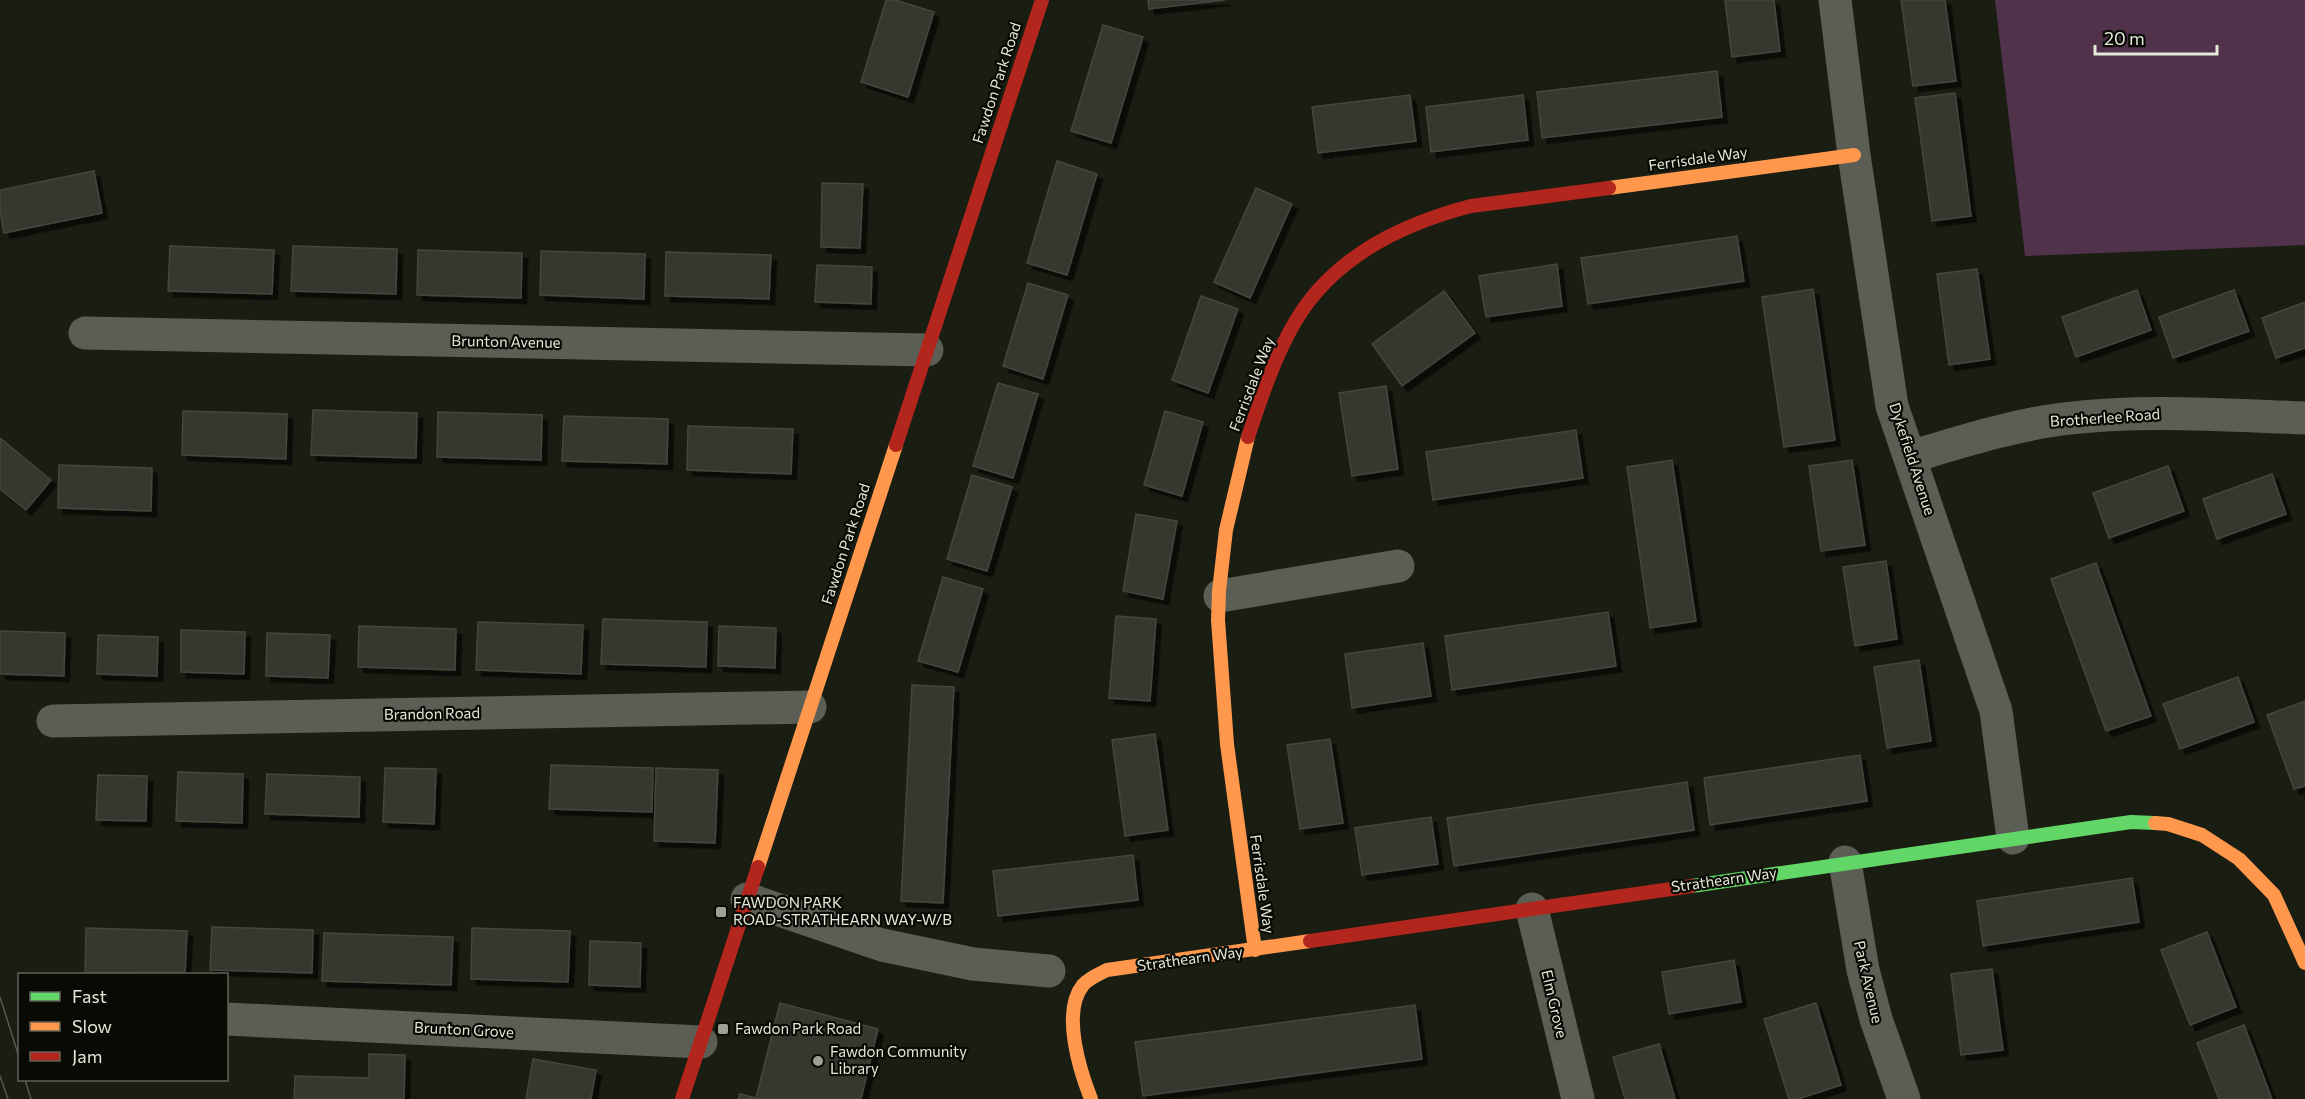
<svg xmlns="http://www.w3.org/2000/svg" width="2305" height="1099" viewBox="0 0 2305 1099" font-family="Commissioner,sans-serif">
<defs>
<filter id="shadow"><feDropShadow dx="5.5" dy="5.5" stdDeviation="0" flood-color="#0009"/></filter>
</defs>
<rect width="100%" height="100%" fill="#1a1d12"/>
<path fill="#50324b" d="M 1995,0 L 2305,0 L 2305,245 L 2025,256 Z"/>
<g fill="#36382f" stroke="#44463d" stroke-width="1.5" filter="url(#shadow)">
<path d="M 886,0 L 895,0 L 934,12 L 908,97 L 861,82 Z"/>
<path d="M 1148,0 L 1225,0 L 1149,9 Z"/>
<path d="M 1725,0 L 1774,0 L 1780,51 L 1732,57 Z"/>
<path d="M 1901,0 L 1945,0 L 1956,81 L 1913,86 Z"/>
<path d="M 1103,25 L 1143,37 L 1111,143 L 1071,131 Z"/>
<path d="M 1717,71 L 1722,117 L 1542,138 L 1537,92 Z"/>
<path d="M 1955,93 L 1971,216 L 1932,221 L 1915,98 Z"/>
<path d="M 1410,95 L 1416,141 L 1318,153 L 1312,107 Z"/>
<path d="M 1523,95 L 1528,140 L 1431,152 L 1426,107 Z"/>
<path d="M 1057,161 L 1097,174 L 1067,275 L 1027,263 Z"/>
<path d="M 94,171 L 102,213 L 4,233 L 0,211 L 0,190 Z"/>
<path d="M 822,183 L 863,184 L 860,248 L 821,247 Z"/>
<path d="M 1256,188 L 1292,204 L 1250,298 L 1214,282 Z"/>
<path d="M 1737,236 L 1744,281 L 1588,304 L 1581,258 Z"/>
<path d="M 170,246 L 274,250 L 272,294 L 168,291 Z"/>
<path d="M 293,246 L 397,249 L 396,294 L 291,291 Z"/>
<path d="M 418,250 L 522,253 L 521,298 L 417,295 Z"/>
<path d="M 541,251 L 645,254 L 644,299 L 540,295 Z"/>
<path d="M 666,252 L 771,255 L 769,299 L 665,296 Z"/>
<path d="M 1557,264 L 1562,306 L 1486,317 L 1479,276 Z"/>
<path d="M 817,265 L 872,267 L 871,304 L 815,302 Z"/>
<path d="M 1977,269 L 1990,359 L 1949,365 L 1937,274 Z"/>
<path d="M 1028,283 L 1068,295 L 1043,379 L 1003,366 Z"/>
<path d="M 1813,289 L 1835,440 L 1784,447 L 1762,297 Z"/>
<path d="M 2137,290 L 2151,330 L 2076,357 L 2062,317 Z"/>
<path d="M 2234,290 L 2249,331 L 2173,358 L 2159,317 Z"/>
<path d="M 1444,291 L 1475,333 L 1402,386 L 1372,344 Z"/>
<path d="M 1201,296 L 1238,309 L 1208,393 L 1172,380 Z"/>
<path d="M 2305,302 L 2305,348 L 2276,358 L 2262,318 Z"/>
<path d="M 998,383 L 1038,394 L 1013,478 L 973,466 Z"/>
<path d="M 1386,386 L 1398,469 L 1352,476 L 1339,393 Z"/>
<path d="M 313,410 L 417,413 L 416,458 L 311,455 Z"/>
<path d="M 183,411 L 287,414 L 286,459 L 182,455 Z"/>
<path d="M 1165,411 L 1203,422 L 1182,496 L 1144,485 Z"/>
<path d="M 438,412 L 542,415 L 541,460 L 437,457 Z"/>
<path d="M 564,416 L 668,419 L 667,464 L 562,461 Z"/>
<path d="M 688,426 L 793,429 L 791,474 L 687,470 Z"/>
<path d="M 1576,430 L 1583,478 L 1433,500 L 1426,452 Z"/>
<path d="M 0,438 L 51,480 L 26,510 L 0,489 Z"/>
<path d="M 1672,460 L 1696,621 L 1650,628 L 1627,467 Z"/>
<path d="M 1852,460 L 1865,545 L 1821,551 L 1809,466 Z"/>
<path d="M 59,465 L 152,468 L 151,511 L 58,508 Z"/>
<path d="M 2168,466 L 2184,511 L 2109,538 L 2093,493 Z"/>
<path d="M 2272,474 L 2286,514 L 2217,539 L 2203,499 Z"/>
<path d="M 972,475 L 1012,487 L 987,571 L 947,559 Z"/>
<path d="M 1136,514 L 1177,521 L 1163,599 L 1123,591 Z"/>
<path d="M 1886,561 L 1897,639 L 1855,646 L 1843,567 Z"/>
<path d="M 2096,563 L 2151,716 L 2106,731 L 2051,579 Z"/>
<path d="M 943,577 L 983,589 L 958,672 L 918,661 Z"/>
<path d="M 1608,612 L 1616,666 L 1452,690 L 1445,636 Z"/>
<path d="M 1116,616 L 1156,619 L 1150,701 L 1109,698 Z"/>
<path d="M 603,619 L 707,622 L 706,667 L 601,664 Z"/>
<path d="M 478,622 L 583,625 L 581,674 L 476,670 Z"/>
<path d="M 359,626 L 456,629 L 455,670 L 358,667 Z"/>
<path d="M 719,626 L 776,628 L 775,668 L 718,666 Z"/>
<path d="M 181,630 L 245,632 L 244,674 L 181,672 Z"/>
<path d="M 0,631 L 65,633 L 64,676 L 0,674 Z"/>
<path d="M 267,633 L 330,635 L 328,678 L 266,676 Z"/>
<path d="M 98,635 L 158,637 L 157,676 L 97,674 Z"/>
<path d="M 1423,643 L 1431,696 L 1352,708 L 1345,654 Z"/>
<path d="M 1919,660 L 1931,741 L 1887,748 L 1874,667 Z"/>
<path d="M 2238,677 L 2254,722 L 2180,749 L 2163,704 Z"/>
<path d="M 912,685 L 954,687 L 943,903 L 901,901 Z"/>
<path d="M 2305,701 L 2305,786 L 2294,789 L 2267,715 Z"/>
<path d="M 1155,734 L 1168,830 L 1125,836 L 1112,740 Z"/>
<path d="M 1330,739 L 1343,823 L 1300,829 L 1287,745 Z"/>
<path d="M 1860,755 L 1867,801 L 1710,825 L 1704,778 Z"/>
<path d="M 551,765 L 653,768 L 652,812 L 549,809 Z"/>
<path d="M 385,768 L 436,769 L 434,824 L 383,822 Z"/>
<path d="M 656,768 L 718,770 L 715,843 L 654,841 Z"/>
<path d="M 178,772 L 243,774 L 242,823 L 176,821 Z"/>
<path d="M 267,774 L 360,777 L 359,817 L 265,814 Z"/>
<path d="M 98,775 L 147,776 L 146,821 L 96,820 Z"/>
<path d="M 1687,782 L 1694,830 L 1454,866 L 1447,818 Z"/>
<path d="M 1431,817 L 1438,864 L 1362,875 L 1355,828 Z"/>
<path d="M 1133,855 L 1138,900 L 998,916 L 993,871 Z"/>
<path d="M 2132,878 L 2139,922 L 1983,946 L 1977,901 Z"/>
<path d="M 212,927 L 313,930 L 312,973 L 210,970 Z"/>
<path d="M 86,928 L 187,931 L 185,974 L 85,973 Z"/>
<path d="M 472,928 L 570,931 L 568,982 L 471,979 Z"/>
<path d="M 2207,932 L 2236,1007 L 2190,1025 L 2161,950 Z"/>
<path d="M 324,933 L 453,937 L 451,985 L 322,981 Z"/>
<path d="M 590,941 L 641,943 L 640,987 L 589,985 Z"/>
<path d="M 1734,960 L 1741,1002 L 1669,1014 L 1662,972 Z"/>
<path d="M 1992,969 L 2003,1050 L 1961,1055 L 1951,974 Z"/>
<path d="M 780,1003 L 878,1029 L 861,1099 L 738,1099 L 740,1094 L 756,1098 Z"/>
<path d="M 1816,1003 L 1841,1085 L 1798,1099 L 1789,1099 L 1764,1019 Z"/>
<path d="M 1415,1005 L 1422,1059 L 1143,1096 L 1135,1042 Z"/>
<path d="M 2244,1025 L 2272,1099 L 2219,1099 L 2197,1043 Z"/>
<path d="M 1659,1044 L 1675,1099 L 1625,1099 L 1613,1057 Z"/>
<path d="M 369,1054 L 405,1055 L 404,1099 L 294,1099 L 295,1076 L 369,1078 Z"/>
<path d="M 533,1059 L 596,1070 L 591,1099 L 526,1099 Z"/>
</g>
<g fill="none" stroke-linecap="round" stroke-linejoin="round">
<g stroke="#5b5e55" stroke-width="33">
<path d="M 1835,0 L 1854,155 L 1892,406 L 1996,711 L 2013,838"/>
<path d="M 85,333 L 927,350"/>
<path d="M 1910,457 C 1960,442 2010,426 2062,419 C 2142,409 2224,415 2305,418"/>
<path d="M 1220,596 L 1398,566"/>
<path d="M 53,721 L 810,707"/>
<path d="M 1845,862 L 1863,970 L 1876,1019 L 1904,1099"/>
<path d="M 747,899 L 882,945 L 973,964 L 1049,971"/>
<path d="M 1532,909 L 1578,1099"/>
<path d="M 226,1019 L 701,1042"/>
</g>
<path stroke="#63d668" stroke-width="14" d="M 1692,886 L 2131,822 L 2155,823"/>
<g stroke="#ff974d" stroke-width="14">
<path d="M 1609,188 L 1854,155"/>
<path d="M 1248,437 L 1226,530 L 1219,591 L 1218,620 L 1227,744 L 1255,950"/>
<path d="M 2155,823 L 2168,824 L 2202,835 L 2239,859 L 2274,895 L 2305,963"/>
<path d="M 758,867 L 896,445"/>
<path d="M 1091,1099 C 1080,1071 1061,1012 1083,985 C 1089,978 1099,974 1107,970 L 1310,941"/>
</g>
<g stroke="#b3261e" stroke-width="14">
<path d="M 1248,437 C 1261,398 1274,358 1295,322 C 1333,257 1401,224 1471,206 L 1609,188"/>
<path d="M 896,445 L 1042,0"/>
<path d="M 1310,941 L 1692,886"/>
<path d="M 682,1099 L 758,867"/>
</g>
<g stroke="#565951" stroke-width="1.5">
<path d="M 0,997 L 20,1060"/>
<path d="M 0,1076 L 8,1099"/>
<path d="M 25,1080 L 31,1099"/>
</g>
</g>
<g fill="#9da195" stroke="#080a03" stroke-width="2">
<rect x="715" y="906" width="12" height="12" rx="3"/>
<rect x="717" y="1023" width="12" height="12" rx="3"/>
<circle cx="818" cy="1061" r="6"/>
</g>
<g text-anchor="middle" stroke-width="4.5" stroke-linejoin="round" paint-order="stroke">
<g font-size="15" fill="#e4e8db" stroke="#080a03">
<text transform="translate(997 83) rotate(-72)" y="5">Fawdon Park Road</text>
<text transform="translate(1698 159) rotate(-8)" y="5">Ferrisdale Way</text>
<text transform="translate(506 342) rotate(1)" y="5">Brunton Avenue</text>
<text transform="translate(1252 384) rotate(-69)" y="5">Ferrisdale Way</text>
<text transform="translate(2105 418) rotate(-4)" y="5">Brotherlee Road</text>
<text transform="translate(1912 459) rotate(72)" y="5">Dykefield Avenue</text>
<text transform="translate(846 544) rotate(-72)" y="5">Fawdon Park Road</text>
<text transform="translate(432 714) rotate(-1)" y="5">Brandon Road</text>
<text transform="translate(1724 880) rotate(-8)" y="5">Strathearn Way</text>
<text transform="translate(1262 884) rotate(82)" y="5">Ferrisdale Way</text>
<text transform="translate(1190 959) rotate(-8)" y="5">Strathearn Way</text>
<text transform="translate(1868 982) rotate(77)" y="5">Park Avenue</text>
<text transform="translate(1554 1004) rotate(77)" y="5">Elm Grove</text>
<text transform="translate(464 1030) rotate(3)" y="5">Brunton Grove</text>
</g>
<g font-size="15" fill="#e4e8db" stroke="#080a03" text-anchor="start">
<text x="733" y="908">FAWDON PARK<tspan x="733" dy="17">ROAD-STRATHEARN WAY-W/B</tspan></text>
<text x="735" y="1034">Fawdon Park Road</text>
<text x="830" y="1057">Fawdon Community<tspan x="830" dy="17">Library</tspan></text>
</g>
</g>
<rect x="18" y="973" width="210" height="108" fill="#080a03" stroke="#606359" stroke-width="1.5"/>
<rect x="30" y="992" width="30" height="9" fill="#63d668" stroke="#606359" stroke-width="1.5"/>
<text x="72" y="1003" font-size="18" fill="#e4e8db">Fast</text>
<rect x="30" y="1022" width="30" height="9" fill="#ff974d" stroke="#606359" stroke-width="1.5"/>
<text x="72" y="1033" font-size="18" fill="#e4e8db">Slow</text>
<rect x="30" y="1052" width="30" height="9" fill="#b3261e" stroke="#606359" stroke-width="1.5"/>
<text x="72" y="1063" font-size="18" fill="#e4e8db">Jam</text>
<path d="M2095 45v9h122v-9" fill="none" stroke="#e4e8db" stroke-width="3"/>
<text x="2104" y="45" font-size="18" fill="#e4e8db" stroke="#080a03" stroke-width="4.5" paint-order="stroke">20 m</text>
</svg>
